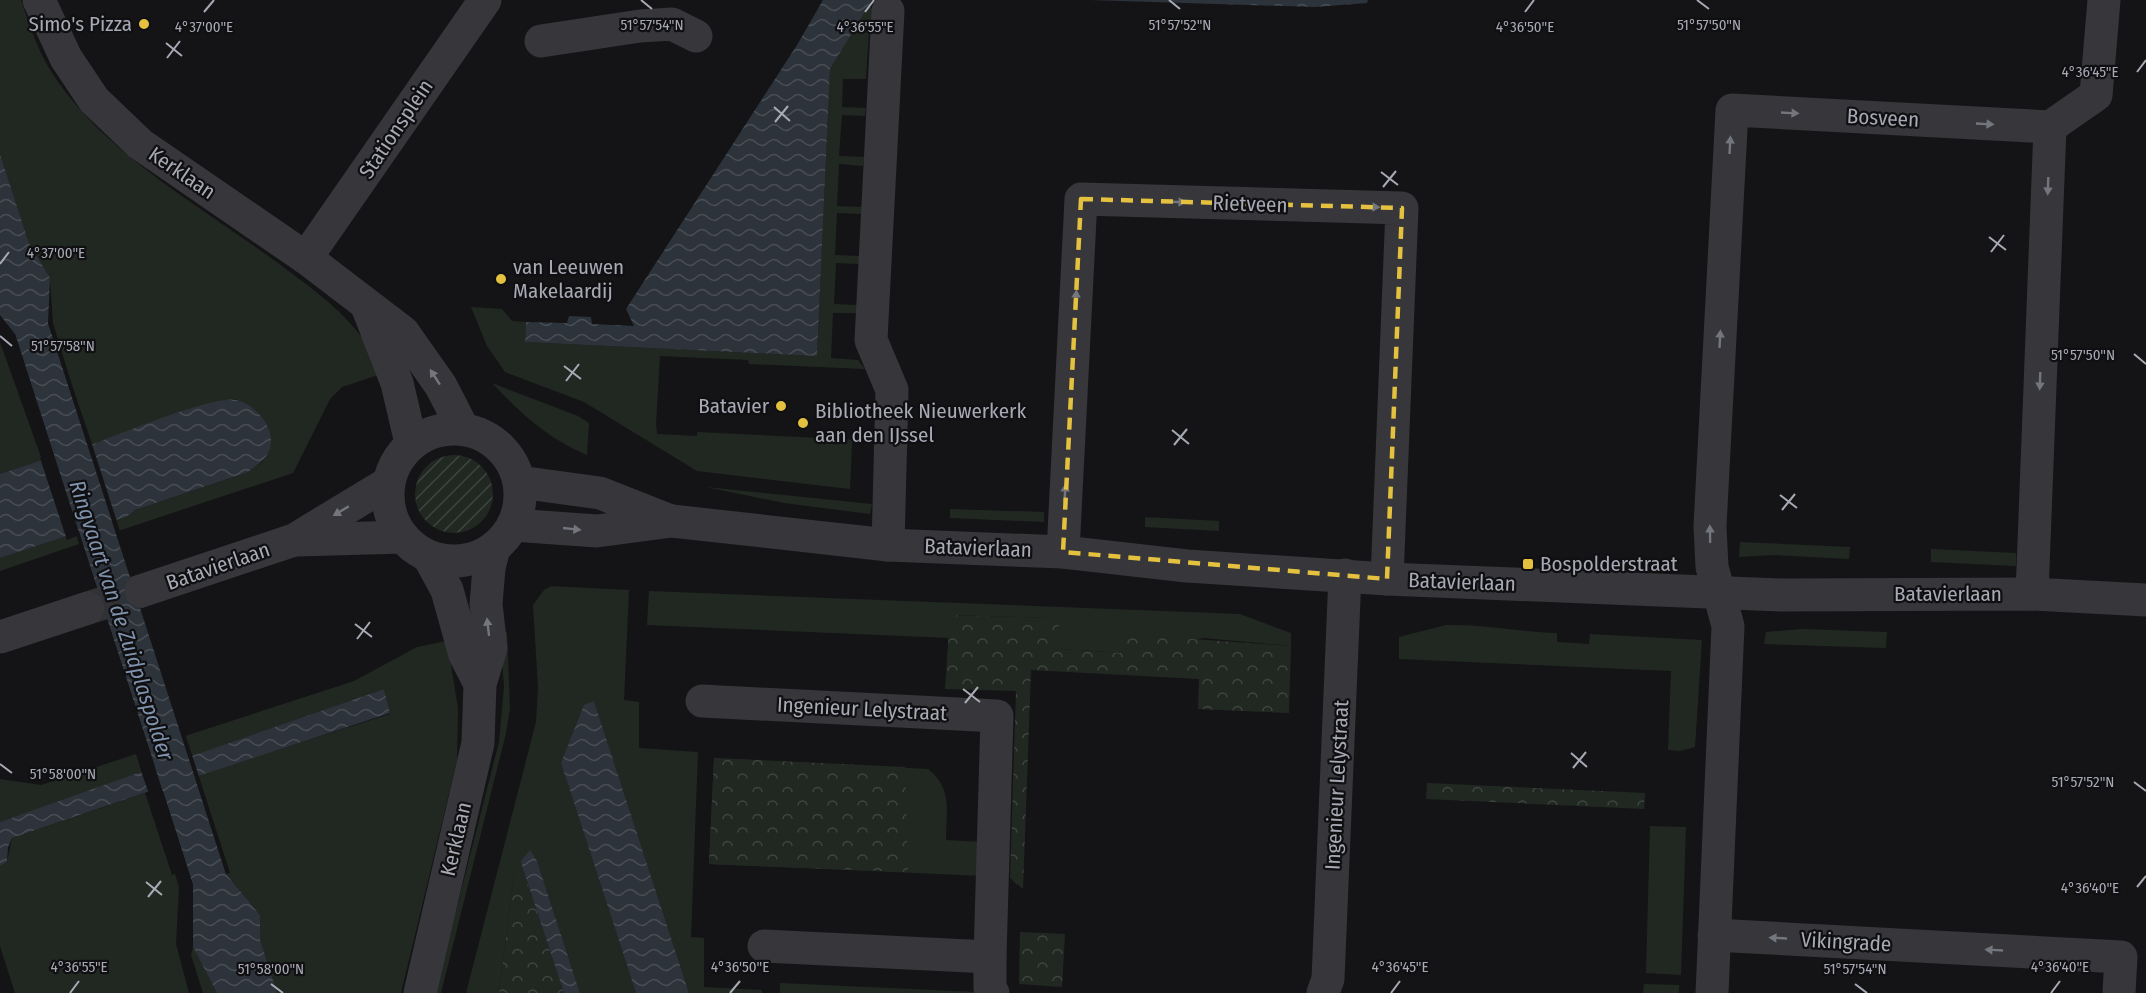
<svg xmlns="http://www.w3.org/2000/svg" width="2146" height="993" viewBox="0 0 2146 993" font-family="'Fira Sans Condensed',sans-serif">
<defs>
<pattern id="forest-crowns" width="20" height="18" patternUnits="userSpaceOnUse" patternTransform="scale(1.5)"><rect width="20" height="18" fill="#212822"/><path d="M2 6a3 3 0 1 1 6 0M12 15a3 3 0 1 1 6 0" fill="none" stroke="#3e4440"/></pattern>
<pattern id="garden-furrows" width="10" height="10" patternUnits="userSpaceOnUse" patternTransform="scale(1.5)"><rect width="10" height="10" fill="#212822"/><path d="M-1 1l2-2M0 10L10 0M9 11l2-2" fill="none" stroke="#3e4440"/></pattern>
<pattern id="water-waves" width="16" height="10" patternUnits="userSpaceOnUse" patternTransform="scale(1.5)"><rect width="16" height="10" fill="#2d333b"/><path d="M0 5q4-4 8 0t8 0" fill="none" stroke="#494e55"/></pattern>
</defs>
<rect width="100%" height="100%" fill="#141416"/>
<g fill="#212822">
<path d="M 0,0 L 21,0 C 30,27 39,55 56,79 C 110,157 199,205 275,261 C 320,294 359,321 384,373 L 342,387 L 330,399 L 293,473 L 118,531 L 115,520 L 135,510 L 248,472 L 262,462 L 269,451 L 236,399 L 209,404 L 90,445 L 53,323 L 50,278 L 29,243 L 0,154 Z"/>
<path d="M 868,5 L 878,13 L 869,31 L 866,79 L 843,79 L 842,107 L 866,108 L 865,116 L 842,115 L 839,156 L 864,157 L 863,166 L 839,164 L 837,206 L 862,207 L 861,214 L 837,213 L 835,255 L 859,256 L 859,264 L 836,263 L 834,304 L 857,305 L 857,313 L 833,313 L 831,358 L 858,360 L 865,369 L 749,364 L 748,360 L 660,356 L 656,424 L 657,434 L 697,436 L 697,432 L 862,440 L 862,443 L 852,443 L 850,489 L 697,471 L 584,402 L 505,372 L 487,346 L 471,307 L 502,309 L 512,321 L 526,322 L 525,342 L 817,356 L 830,69 Z"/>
<path d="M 0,342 L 42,460 L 0,474 Z"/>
<path d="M 492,383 L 578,416 L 589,423 L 587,455 C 548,439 521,414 492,383 Z"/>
<path d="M 706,487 L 872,504 L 870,514 L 784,503 Z"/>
<path d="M 950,509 L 1044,512 L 1044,522 L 950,518 Z"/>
<path d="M 1145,517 L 1219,521 L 1219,531 L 1145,527 Z"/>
<path d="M 76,533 L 79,544 L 0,571 L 0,558 Z"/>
<path d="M 1740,542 L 1850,547 L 1849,559 L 1773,555 L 1739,557 Z"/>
<path d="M 1931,549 L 2016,553 L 2016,566 L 1931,562 Z"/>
<path d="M 551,586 L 629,590 L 624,700 L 639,702 L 639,748 L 698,752 L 691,937 L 704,938 L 704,987 L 762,990 L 762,993 L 689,993 L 594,701 L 561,763 L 636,993 L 580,993 L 537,861 L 523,869 L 525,875 L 514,875 L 499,993 L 466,993 L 536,722 L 538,687 L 533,605 L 544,590 Z"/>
<path d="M 649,591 L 1240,614 L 1291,633 L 1291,646 L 1203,638 L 1124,653 L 1059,649 L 1059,627 L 1050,618 L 951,615 L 950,638 L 647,625 Z"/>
<path d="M 1446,625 C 1483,624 1520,632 1557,633 L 1557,642 L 1589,644 L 1590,634 L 1702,640 L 1695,747 L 1680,751 L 1668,750 L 1671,671 L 1399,659 L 1399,637 Z"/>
<path d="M 1802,629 L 1887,632 L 1886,648 L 1764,644 L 1766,632 Z"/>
<path d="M 507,632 L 510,708 L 506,733 L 441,993 L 435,993 L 499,742 L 504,686 L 500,633 Z"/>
<path d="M 447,641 L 458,708 L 457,760 L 401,993 L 277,993 L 260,939 L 260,915 L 226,874 L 195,776 L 390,714 L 384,689 L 191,757 L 185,736 L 354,681 L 417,647 Z"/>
<path d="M 136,754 L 142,774 L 0,822 L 0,779 L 41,785 Z"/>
<path d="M 714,758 L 928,769 C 953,789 946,810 946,840 L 984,842 L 983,876 L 709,864 Z"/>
<path d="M 145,793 L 172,875 L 175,874 L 179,887 L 176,944 L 189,993 L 15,993 L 0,946 L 0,866 L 7,862 L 12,838 Z"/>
<path d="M 1650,826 L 1686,827 L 1681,975 L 1646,973 Z"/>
<path d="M 193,947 L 217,993 L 203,993 L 191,955 Z"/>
<path d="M 780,983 L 977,992 L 977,993 L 780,993 Z"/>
<path d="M 1644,984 L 1679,985 L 1679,993 L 1643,993 Z"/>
</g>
<g fill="url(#forest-crowns)">
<path d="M 950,615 L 1050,618 L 1059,626 L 1059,649 L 1123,653 L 1117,648 L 1119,637 L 1124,634 L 1291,646 L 1289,713 L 1198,709 L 1199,679 L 1031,670 L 1023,889 L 1010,878 L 1016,691 L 945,689 Z"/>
<path d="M 714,758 L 905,767 L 908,872 L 709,864 Z"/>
<path d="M 1427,783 L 1645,793 L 1644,809 L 1426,799 Z"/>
<path d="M 514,875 L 525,875 L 564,993 L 499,993 Z"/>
<path d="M 1020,932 L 1065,934 L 1062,987 L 1019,984 Z"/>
</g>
<circle fill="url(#garden-furrows)" cx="454" cy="494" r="39"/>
<g fill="url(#water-waves)">
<path d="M 823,0 L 872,0 L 830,69 L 817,356 L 525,342 L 526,322 L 567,323 L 569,316 L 591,317 L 592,324 L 634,326 L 626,309 L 797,45 Z"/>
<path d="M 1090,0 L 1368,0 L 1367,3 L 1315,7 Z"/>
<path d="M 0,154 L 29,243 L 50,278 L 48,323 L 88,446 C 115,436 215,394 237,400 C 257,405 279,432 268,453 C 263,462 256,466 248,472 L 135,510 L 126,517 L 112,521 L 189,757 L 384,689 L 390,713 L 195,777 L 226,874 L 260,915 L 260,939 L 277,993 L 217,993 L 193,947 L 193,885 L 163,791 L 150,791 L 12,838 L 8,847 L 7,862 L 0,866 L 0,822 L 155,767 L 79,532 L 0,558 L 0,474 L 54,456 L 15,334 L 0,315 Z"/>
<path d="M 594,701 L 689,993 L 636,993 L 561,763 L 584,705 Z"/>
<path d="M 530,850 L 537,861 L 580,993 L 564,993 L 523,869 L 521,861 Z"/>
</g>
<g fill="#141416">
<path d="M 48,323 L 51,323 L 91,441 L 230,873 L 226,874 Z"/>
<path d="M 15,334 L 193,885 L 190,885 L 161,794 L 149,794 L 141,771 L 152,765 L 77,536 L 67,540 L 40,458 L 51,454 L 12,335 Z"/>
</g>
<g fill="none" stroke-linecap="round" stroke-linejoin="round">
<path stroke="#313236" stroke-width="33" stroke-dasharray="33 16" stroke-linecap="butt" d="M 88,608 L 141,591"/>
<g stroke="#36363b" stroke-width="33">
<path d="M 39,0 L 66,58 L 94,100 L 140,144 L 306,258 L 403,332 L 441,386 L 463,429"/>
<path d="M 541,41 L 640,26 L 672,24 L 696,36"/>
<path d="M 2050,127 L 2096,95 L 2104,0"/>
<path d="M 306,258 L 485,0"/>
<path d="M 367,306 L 397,383 L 411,443"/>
<circle cx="454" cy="495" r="66"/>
<path d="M 519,482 L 600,493 L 671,521"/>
<path d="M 513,525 L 597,531 L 672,521 L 888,545 L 1063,552 L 1187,566 L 1387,579 L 1782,595 L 2032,594 L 2146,600"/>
<path d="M 297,540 L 403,537"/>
<path d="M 888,545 L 892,390 L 871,340 L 888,11"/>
<path d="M 1063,552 L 1081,199 L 1402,208 L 1387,579"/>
<path d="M 429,557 L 447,590 L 465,655 L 480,684"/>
<path d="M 141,591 L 294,540 L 388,483"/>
<path d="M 2032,594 L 2050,127"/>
<path d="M 0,637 L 88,608"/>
<path d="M 702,701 L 997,716 L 990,957 L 990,988 L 993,993"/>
<path d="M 1714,935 L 2121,957 L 2119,993"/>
<path d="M 764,946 L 990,957"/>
<path d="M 420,993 L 478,743 L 480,684 L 491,648 L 486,604 L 489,568 L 494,548"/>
<path d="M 1323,993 L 1328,979 L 1345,575"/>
<path d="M 1712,993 L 1728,626 L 1712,567 L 1710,526 L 1732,110 L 2050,127"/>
</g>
</g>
<defs><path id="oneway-solid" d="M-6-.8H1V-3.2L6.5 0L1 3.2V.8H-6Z" transform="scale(1.5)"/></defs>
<g fill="#74767e">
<use href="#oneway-solid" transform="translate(1790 113) rotate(3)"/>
<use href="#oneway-solid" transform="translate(1985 124) rotate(3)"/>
<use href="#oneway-solid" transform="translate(1730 145) rotate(-87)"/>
<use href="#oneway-solid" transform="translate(2048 186) rotate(92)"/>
<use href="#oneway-solid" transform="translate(1177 202) rotate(2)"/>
<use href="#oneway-solid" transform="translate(1371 207) rotate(2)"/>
<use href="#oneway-solid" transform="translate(1076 299) rotate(-87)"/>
<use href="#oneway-solid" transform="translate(1720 339) rotate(-87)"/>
<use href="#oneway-solid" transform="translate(435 377) rotate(-123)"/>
<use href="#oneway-solid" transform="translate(2040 381) rotate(92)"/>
<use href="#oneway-solid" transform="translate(1065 493) rotate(-87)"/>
<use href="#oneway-solid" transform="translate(341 511) rotate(149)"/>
<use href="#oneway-solid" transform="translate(572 529) rotate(6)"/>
<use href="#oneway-solid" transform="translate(1710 534) rotate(-91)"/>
<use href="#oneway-solid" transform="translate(488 627) rotate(-97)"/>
<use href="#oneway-solid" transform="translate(1778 938) rotate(-177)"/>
<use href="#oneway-solid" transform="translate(1994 950) rotate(-177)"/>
</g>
<path fill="none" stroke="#e4c13e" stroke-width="4.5" stroke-dasharray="12 8" stroke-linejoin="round" d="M 1081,199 L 1402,208 L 1387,579 L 1063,552 Z"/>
<path fill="none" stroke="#a7aab5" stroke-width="2" d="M 641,0 L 652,9M 1169,0 L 1180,9M 1697,0 L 1709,9M 204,12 L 214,0M 865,12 L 874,0M 1525,12 L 1534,0M 166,43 L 182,56M 167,58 L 180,41M 2137,72 L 2146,60M 774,107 L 790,121M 775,122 L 788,106M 1381,172 L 1398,185M 1383,187 L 1396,171M 1989,237 L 2006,250M 1991,252 L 2004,235M 0,264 L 9,252M 0,336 L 12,346M 2134,354 L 2146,364M 564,366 L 581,379M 566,381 L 579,364M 1172,430 L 1189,444M 1174,445 L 1187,429M 1780,495 L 1797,508M 1782,510 L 1795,494M 355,624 L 372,637M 357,639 L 370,622M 963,689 L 980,702M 965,703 L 978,687M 1571,753 L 1587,767M 0,764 L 12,773M 1573,768 L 1586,752M 2134,782 L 2146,791M 146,882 L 162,895M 2137,887 L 2146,876M 148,897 L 161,881M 271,984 L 283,993M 1855,984 L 1867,993M 70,993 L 79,981M 730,993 L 740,981M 1391,993 L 1400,981M 2051,993 L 2060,981"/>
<g fill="#e4c13e" stroke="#100f11" stroke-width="2">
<circle cx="144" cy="24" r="6"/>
<circle cx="501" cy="279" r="6"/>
<circle cx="781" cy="406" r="6"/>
<circle cx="803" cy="423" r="6"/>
<rect x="1522" y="558" width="12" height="12" rx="3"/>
</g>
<g text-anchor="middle" stroke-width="4.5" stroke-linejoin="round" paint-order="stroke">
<g font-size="21" fill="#a7aab5" stroke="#100f11" text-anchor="start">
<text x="132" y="31" text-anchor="end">Simo's Pizza</text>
<text x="513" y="274">van Leeuwen<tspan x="513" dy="24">Makelaardij</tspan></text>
<text x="769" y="413" text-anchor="end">Batavier</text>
<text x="815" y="418">Bibliotheek Nieuwerkerk<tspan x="815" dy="24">aan den IJssel</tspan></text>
<text x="1540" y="571">Bospolderstraat</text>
</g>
<g font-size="21" fill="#a7aab5" stroke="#100f11">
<text transform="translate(1883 118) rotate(3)" y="7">Bosveen</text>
<text transform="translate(396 129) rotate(-56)" y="7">Stationsplein</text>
<text transform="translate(182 173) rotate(34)" y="7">Kerklaan</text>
<text transform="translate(1250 204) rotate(2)" y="7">Rietveen</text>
<text transform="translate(978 548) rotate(2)" y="7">Batavierlaan</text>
<text transform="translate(218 566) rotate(-19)" y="7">Batavierlaan</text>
<text transform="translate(1462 582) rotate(2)" y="7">Batavierlaan</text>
<text x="1948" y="601">Batavierlaan</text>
<text transform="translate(862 709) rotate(3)" y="7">Ingenieur Lelystraat</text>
<text transform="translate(1337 785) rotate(-87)" y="7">Ingenieur Lelystraat</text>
<text transform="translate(456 839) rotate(-77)" y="7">Kerklaan</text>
<text transform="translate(1846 942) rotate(3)" y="7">Vikingrade</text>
</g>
<g font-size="22" font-style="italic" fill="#8093ae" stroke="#100f11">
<text transform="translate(122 620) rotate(72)" y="8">Ringvaart van de Zuidplaspolder</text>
</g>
</g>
<g font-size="15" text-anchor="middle" fill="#a7aab5" stroke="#100f11" stroke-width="4.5" stroke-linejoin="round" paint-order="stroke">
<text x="652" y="30">51°57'54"N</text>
<text x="1180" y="30">51°57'52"N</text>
<text x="1709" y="30">51°57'50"N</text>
<text x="204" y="32">4°37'00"E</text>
<text x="865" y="32">4°36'55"E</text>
<text x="1525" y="32">4°36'50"E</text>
<text x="2090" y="77">4°36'45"E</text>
<text x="56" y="258">4°37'00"E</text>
<text x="63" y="351">51°57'58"N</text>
<text x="2083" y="360">51°57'50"N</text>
<text x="63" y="779">51°58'00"N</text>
<text x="2083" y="787">51°57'52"N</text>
<text x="2090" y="893">4°36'40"E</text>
<text x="79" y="972">4°36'55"E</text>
<text x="740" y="972">4°36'50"E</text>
<text x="1400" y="972">4°36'45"E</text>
<text x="2060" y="972">4°36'40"E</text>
<text x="271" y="974">51°58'00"N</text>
<text x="1855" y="974">51°57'54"N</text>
</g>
</svg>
